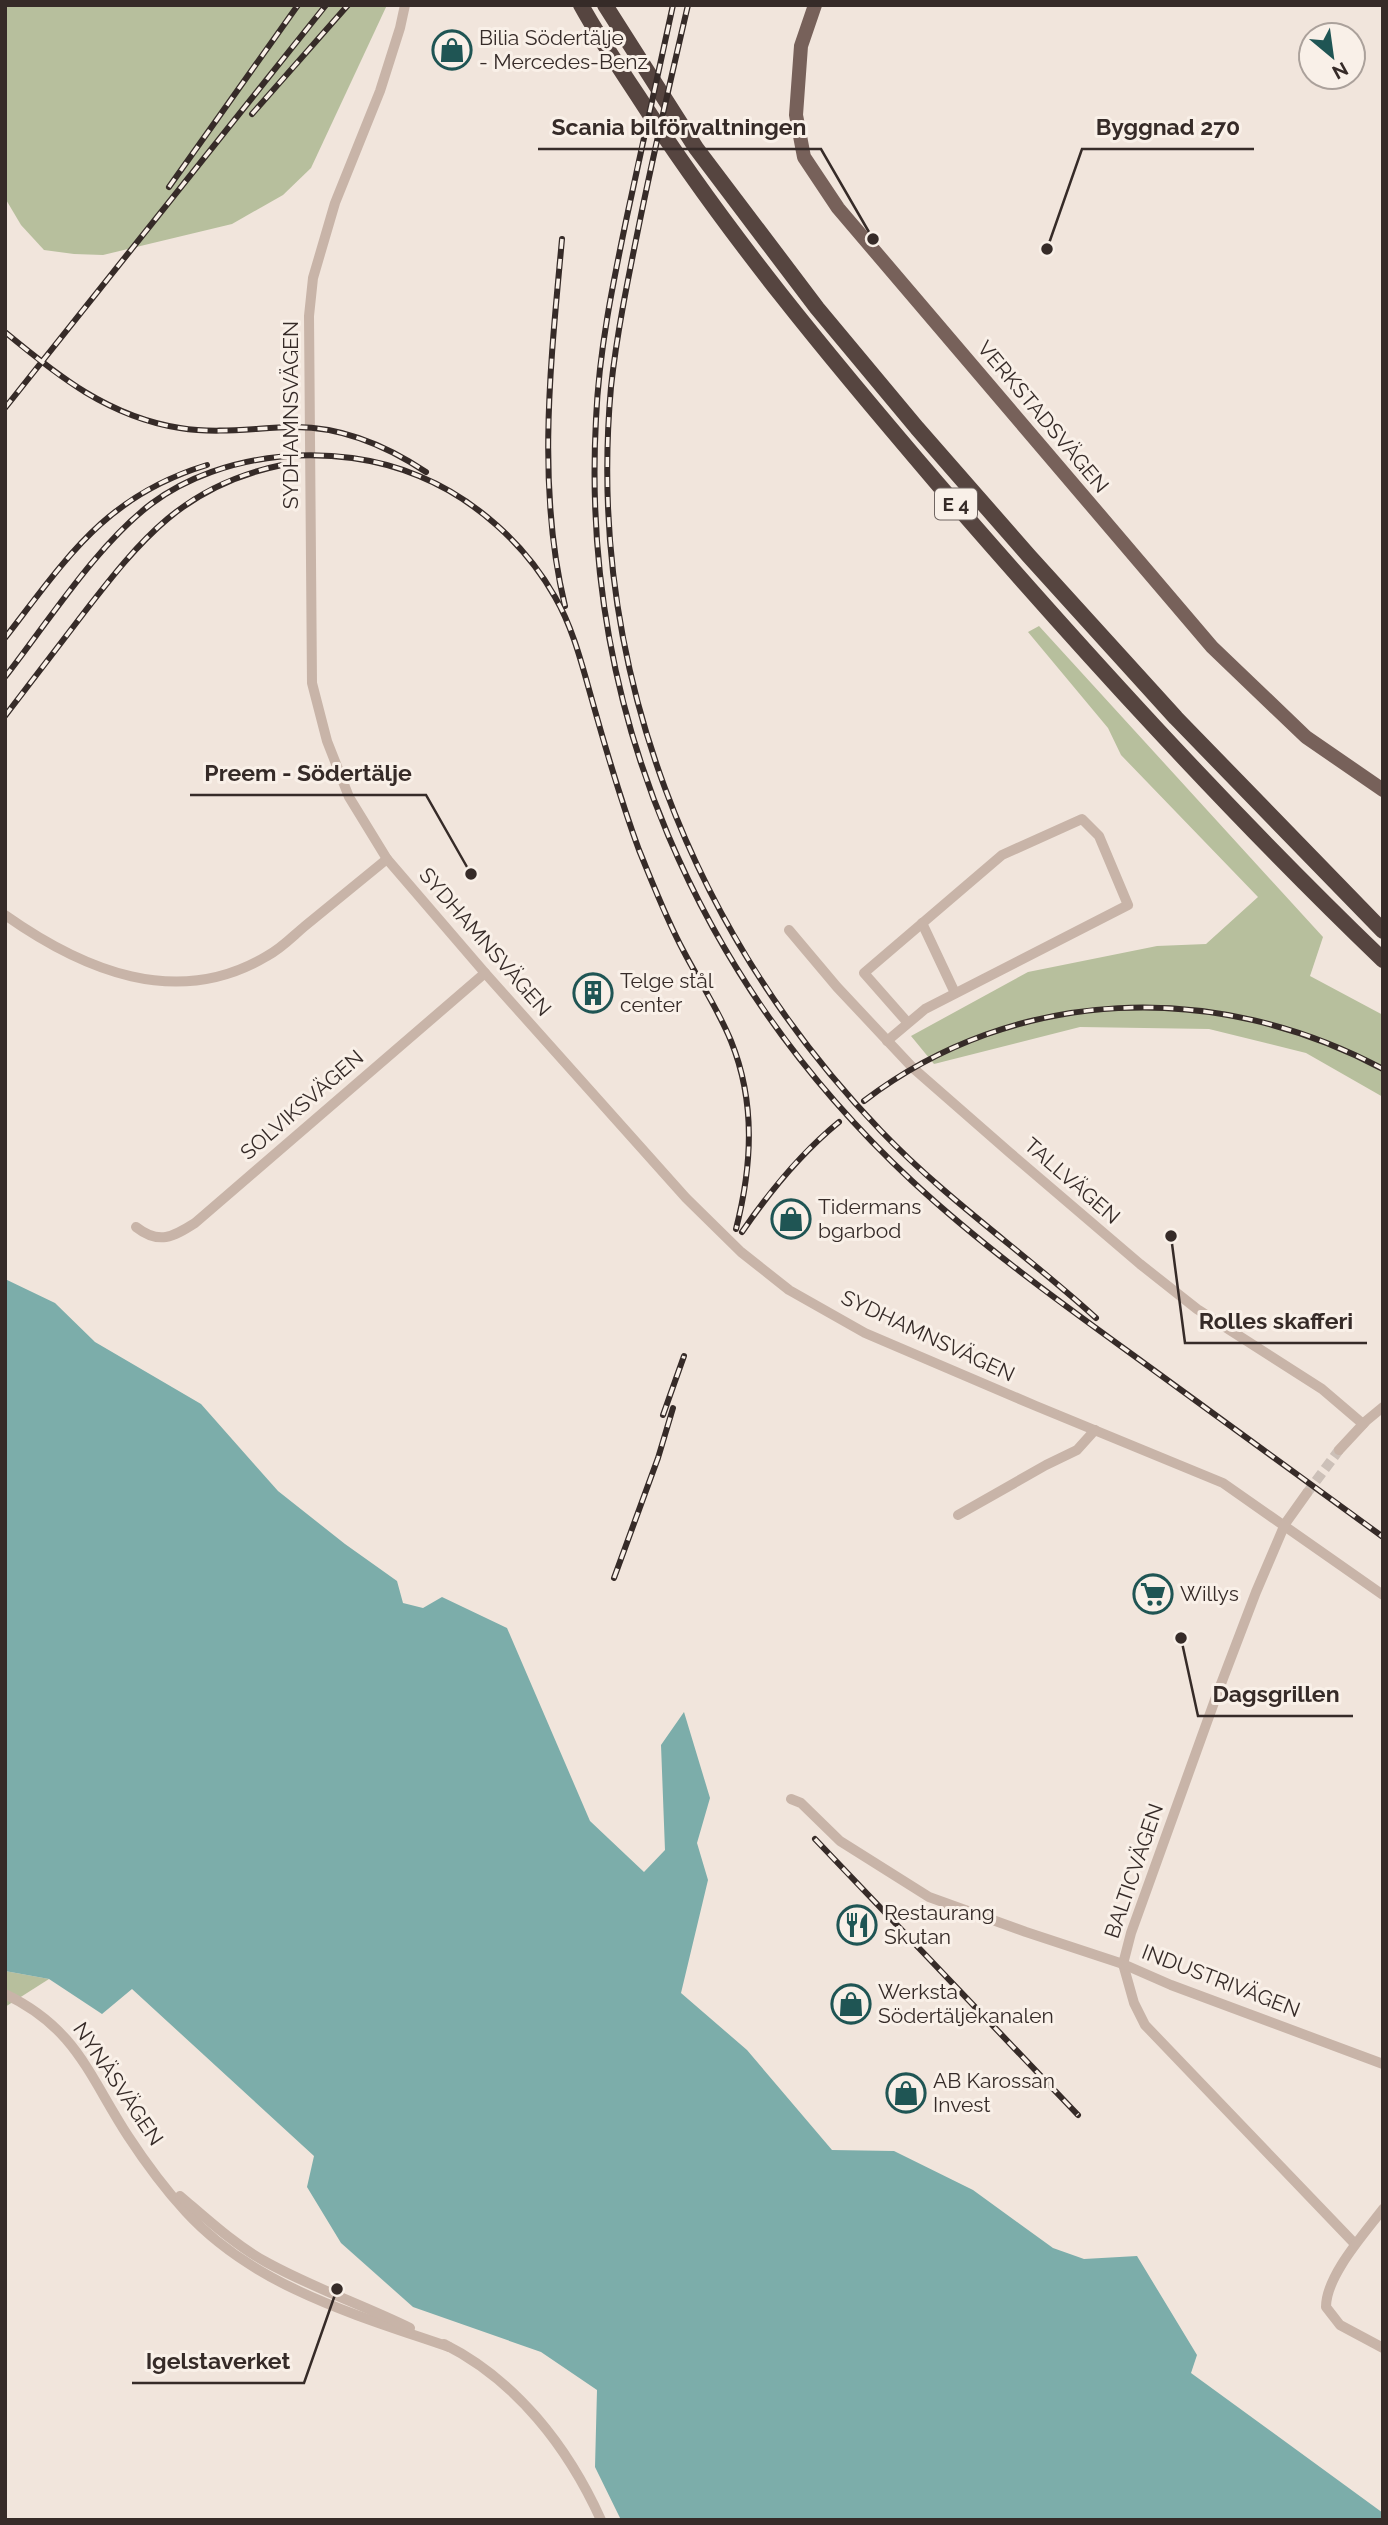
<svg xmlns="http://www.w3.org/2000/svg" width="1388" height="2525" viewBox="0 0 1388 2525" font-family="Raleway,sans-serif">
<rect width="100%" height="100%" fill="#f1e5dc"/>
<g fill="#b7bf9d">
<path d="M 5,5 L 387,5 L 311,168 L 283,195 L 232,224 L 103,255 L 74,254 L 44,250 L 21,225 L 5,198 Z"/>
<path d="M 1039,626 L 1323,937 L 1310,976 L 1383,1015 L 1383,1097 L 1306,1053 L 1209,1029 L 1080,1027 L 934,1064 L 911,1036 L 1028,972 L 1157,946 L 1206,944 L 1258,897 L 1121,755 L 1108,728 L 1028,632 Z"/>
<path d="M 5,1971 L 49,1979 L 5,2007 Z"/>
</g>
<path fill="#7cadaa" d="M 5,1279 L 55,1303 L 95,1342 L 201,1404 L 278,1491 L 345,1544 L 397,1581 L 403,1603 L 423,1608 L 442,1597 L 507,1628 L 590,1821 L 644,1872 L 665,1850 L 661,1745 L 684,1712 L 710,1798 L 697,1843 L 708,1880 L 681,1993 L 747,2050 L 832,2150 L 894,2151 L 973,2190 L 1053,2248 L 1084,2259 L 1137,2256 L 1197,2355 L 1191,2373 L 1383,2513 L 1383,2520 L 621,2520 L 595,2467 L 597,2390 L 541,2352 L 413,2307 L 341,2243 L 307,2187 L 314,2156 L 132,1989 L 102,2014 L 49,1979 L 5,1971 Z"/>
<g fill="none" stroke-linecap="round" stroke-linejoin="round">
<path stroke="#ccc0b8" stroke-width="10" stroke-dasharray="10 5" stroke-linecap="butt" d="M 1307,1493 L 1339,1450"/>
<g stroke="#c8b4a8" stroke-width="10">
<path d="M 405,5 L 400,28 L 380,91 L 335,203 L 313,278 L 309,316 L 312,683 L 327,741 L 349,797 L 387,859 L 485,973 L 686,1198 L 741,1252 L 789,1290 L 865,1333 L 1036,1406 L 1223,1483 L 1383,1595"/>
<path d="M 5,915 C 83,970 177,1010 267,956 C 281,949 293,936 305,926 C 332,904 360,881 387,859"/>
<path d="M 922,923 L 955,993"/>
<path d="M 789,930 L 837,987 L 913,1068 L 1009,1152 L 1140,1264 L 1197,1309 L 1322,1389 L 1363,1424"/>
<path d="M 887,1041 L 925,1009 L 1128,905 L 1099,836 L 1082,819 L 1002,855 L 864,973 L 908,1023"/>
<path d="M 136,1227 C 159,1245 173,1237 195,1223 L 485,973"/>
<path d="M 1339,1450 L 1366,1421 L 1383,1407"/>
<path d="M 1307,1493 L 1285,1524 L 1256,1592 L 1216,1697 L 1131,1933 L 1123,1964 L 1134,2003 L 1145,2025 L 1355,2244"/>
<path d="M 958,1515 L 1046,1465 L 1077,1450 L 1095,1430"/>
<path d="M 791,1799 L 801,1803 L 840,1841 L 929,1897 L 1026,1932 L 1123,1964 L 1171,1985 L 1383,2064"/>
<path d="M 5,1994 C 76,2028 88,2074 128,2136 C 145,2162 165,2189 186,2212 C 255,2287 356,2315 449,2347"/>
<path d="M 180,2196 C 207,2219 235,2245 266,2262 C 313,2288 363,2305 410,2328"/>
<path d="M 1383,2209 C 1364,2234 1326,2276 1326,2307 L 1340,2325 L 1383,2348"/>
<path d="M 444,2344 C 516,2380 568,2447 601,2520"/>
</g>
<path stroke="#77615a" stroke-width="14" d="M 815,5 L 801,46 L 796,115 L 804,157 L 838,208 L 1212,647 L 1306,737 L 1383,790"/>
<g stroke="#564540" stroke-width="16">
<path d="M 581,5 C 598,36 618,66 638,96 C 726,233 831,359 937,483 C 1079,647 1226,809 1383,960"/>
<path d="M 605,5 L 696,148 L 817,308 L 917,428 L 1029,556 L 1176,718 L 1383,931"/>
</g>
<g stroke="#362b28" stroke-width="6">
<g id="rail">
<path d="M 673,5 C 658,75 642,145 627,216 C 613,283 599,350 596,419 C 580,712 699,982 912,1181 C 981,1245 1057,1300 1133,1355 C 1216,1416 1300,1476 1383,1537"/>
<path d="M 688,5 C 671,78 654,151 639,225 C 628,279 617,332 611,387 C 586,664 690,932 881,1131 C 947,1200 1026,1254 1096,1318"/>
<path d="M 252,114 L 348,5"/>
<path d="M 169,187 L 298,5"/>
<path d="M 562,239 C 551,360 536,486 565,606"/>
<path d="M 5,332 C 58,376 109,417 180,428 C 217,434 255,428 292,427 C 340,426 387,446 426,472"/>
<path d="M 5,408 L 326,5"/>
<path d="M 5,638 C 67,558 105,496 207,465"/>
<path d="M 5,677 C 48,622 96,546 151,504 C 223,450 336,441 419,476 C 475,499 525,544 555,597 C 573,628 582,665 592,700 C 606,750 621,801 639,850 C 653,884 666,918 683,950 C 699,981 718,1009 731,1041 C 756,1103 752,1166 736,1229"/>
<path d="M 5,716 C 31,682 57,648 83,614 C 141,539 184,485 282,465"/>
<path d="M 864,1101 C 1016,985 1217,980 1383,1069"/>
<path d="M 742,1232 C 770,1191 800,1154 839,1122"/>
<path d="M 663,1415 L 684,1356"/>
<path d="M 614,1578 L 658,1458 L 673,1408"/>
<path d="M 815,1839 L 1078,2115"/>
</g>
</g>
<use href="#rail" stroke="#f9f0e8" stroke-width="3.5" stroke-dasharray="10" stroke-linecap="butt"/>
</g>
<defs>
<g id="shop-ring" transform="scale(2.0125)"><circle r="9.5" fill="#f9f0e8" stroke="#1f5554" stroke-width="1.5"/><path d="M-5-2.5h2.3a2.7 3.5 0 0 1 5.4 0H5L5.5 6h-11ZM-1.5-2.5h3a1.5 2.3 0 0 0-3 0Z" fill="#1f5554"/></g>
<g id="building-ring" transform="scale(2.0125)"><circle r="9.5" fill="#f9f0e8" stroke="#1f5554" stroke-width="1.5"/><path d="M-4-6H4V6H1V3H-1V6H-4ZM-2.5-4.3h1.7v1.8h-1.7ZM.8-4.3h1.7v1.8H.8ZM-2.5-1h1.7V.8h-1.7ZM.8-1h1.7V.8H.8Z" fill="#1f5554"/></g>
<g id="supermarket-ring" transform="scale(2.0125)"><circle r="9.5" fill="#f9f0e8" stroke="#1f5554" stroke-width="1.5"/><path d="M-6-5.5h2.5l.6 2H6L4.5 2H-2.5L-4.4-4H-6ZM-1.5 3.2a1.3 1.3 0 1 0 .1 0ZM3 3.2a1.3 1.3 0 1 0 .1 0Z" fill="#1f5554"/></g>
<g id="restaurant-ring" transform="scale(2.0125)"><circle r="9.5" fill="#f9f0e8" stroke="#1f5554" stroke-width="1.5"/><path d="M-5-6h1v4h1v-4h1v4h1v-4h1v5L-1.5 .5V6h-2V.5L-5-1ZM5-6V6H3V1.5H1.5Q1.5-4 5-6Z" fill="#1f5554"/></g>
</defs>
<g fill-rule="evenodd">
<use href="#shop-ring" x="452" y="50"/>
<use href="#building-ring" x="593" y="993"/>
<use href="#shop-ring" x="791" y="1219"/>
<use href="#supermarket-ring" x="1153" y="1594"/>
<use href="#restaurant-ring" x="857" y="1925"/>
<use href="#shop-ring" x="851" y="2004"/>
<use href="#shop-ring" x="906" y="2093"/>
</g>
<g text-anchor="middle" stroke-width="6" stroke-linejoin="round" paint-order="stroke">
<rect fill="#f9f0e8" stroke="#706662" stroke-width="2" x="935" y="488.5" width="42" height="31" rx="5"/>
<g font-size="19" font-weight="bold" fill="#362b28">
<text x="956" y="511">E 4</text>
</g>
<g font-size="21" fill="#362b28" stroke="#f9f0e8" text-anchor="start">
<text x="479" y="45">Bilia Södertälje<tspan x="479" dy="24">- Mercedes-Benz</tspan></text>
<text x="620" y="988">Telge stål<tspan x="620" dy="24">center</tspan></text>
<text x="818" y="1214">Tidermans<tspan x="818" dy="24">bgarbod</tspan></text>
<text x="1180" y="1601">Willys</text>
<text x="884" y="1920">Restaurang<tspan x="884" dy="24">Skutan</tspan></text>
<text x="878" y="1999">Werksta<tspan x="878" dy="24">Södertäljekanalen</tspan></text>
<text x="933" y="2088">AB Karossan<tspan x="933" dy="24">Invest</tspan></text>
</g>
<g font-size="21" fill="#362b28" stroke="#f9f0e8">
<text transform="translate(291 415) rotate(-90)" y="7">SYDHAMNSVÄGEN</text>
<text transform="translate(1043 417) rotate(50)" y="7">VERKSTADSVÄGEN</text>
<text transform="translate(485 942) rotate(49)" y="7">SYDHAMNSVÄGEN</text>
<text transform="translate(302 1105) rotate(-41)" y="7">SOLVIKSVÄGEN</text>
<text transform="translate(1072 1181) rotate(41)" y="7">TALLVÄGEN</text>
<text transform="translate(928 1336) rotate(25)" y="7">SYDHAMNSVÄGEN</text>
<text transform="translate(1134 1871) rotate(-71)" y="7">BALTICVÄGEN</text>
<text transform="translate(1221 1981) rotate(21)" y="7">INDUSTRIVÄGEN</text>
<text transform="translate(118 2084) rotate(56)" y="7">NYNÄSVÄGEN</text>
</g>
</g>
<path fill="none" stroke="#362b28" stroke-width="2.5" d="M1047 249L1082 149H1254M873 239L821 149H538M471 874L426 795H190M1171 1236L1185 1343H1367M1181 1638L1198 1716H1353M337 2289L304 2383H132"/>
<g fill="#362b28" stroke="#f9f0e8" stroke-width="2.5">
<circle cx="1047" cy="249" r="7"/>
<circle cx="873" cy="239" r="7"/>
<circle cx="471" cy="874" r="7"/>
<circle cx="1171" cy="1236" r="7"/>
<circle cx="1181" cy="1638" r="7"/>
<circle cx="337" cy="2289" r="7"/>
</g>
<g font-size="23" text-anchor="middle" font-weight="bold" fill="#362b28" stroke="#f9f0e8" stroke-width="6" stroke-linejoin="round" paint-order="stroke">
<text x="1168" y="135">Byggnad 270</text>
<text x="679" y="135">Scania bilförvaltningen</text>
<text x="308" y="781">Preem - Södertälje</text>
<text x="1276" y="1329">Rolles skafferi</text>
<text x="1276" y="1702">Dagsgrillen</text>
<text x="218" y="2369">Igelstaverket</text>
</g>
<rect width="1388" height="2525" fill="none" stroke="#362b28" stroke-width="14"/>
<g transform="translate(1332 56) rotate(151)"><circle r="33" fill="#f9f0e8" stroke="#aba19b" stroke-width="2"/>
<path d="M0-5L12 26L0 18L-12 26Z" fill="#1f5554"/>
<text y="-10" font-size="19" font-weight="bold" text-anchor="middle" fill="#362b28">N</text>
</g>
</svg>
